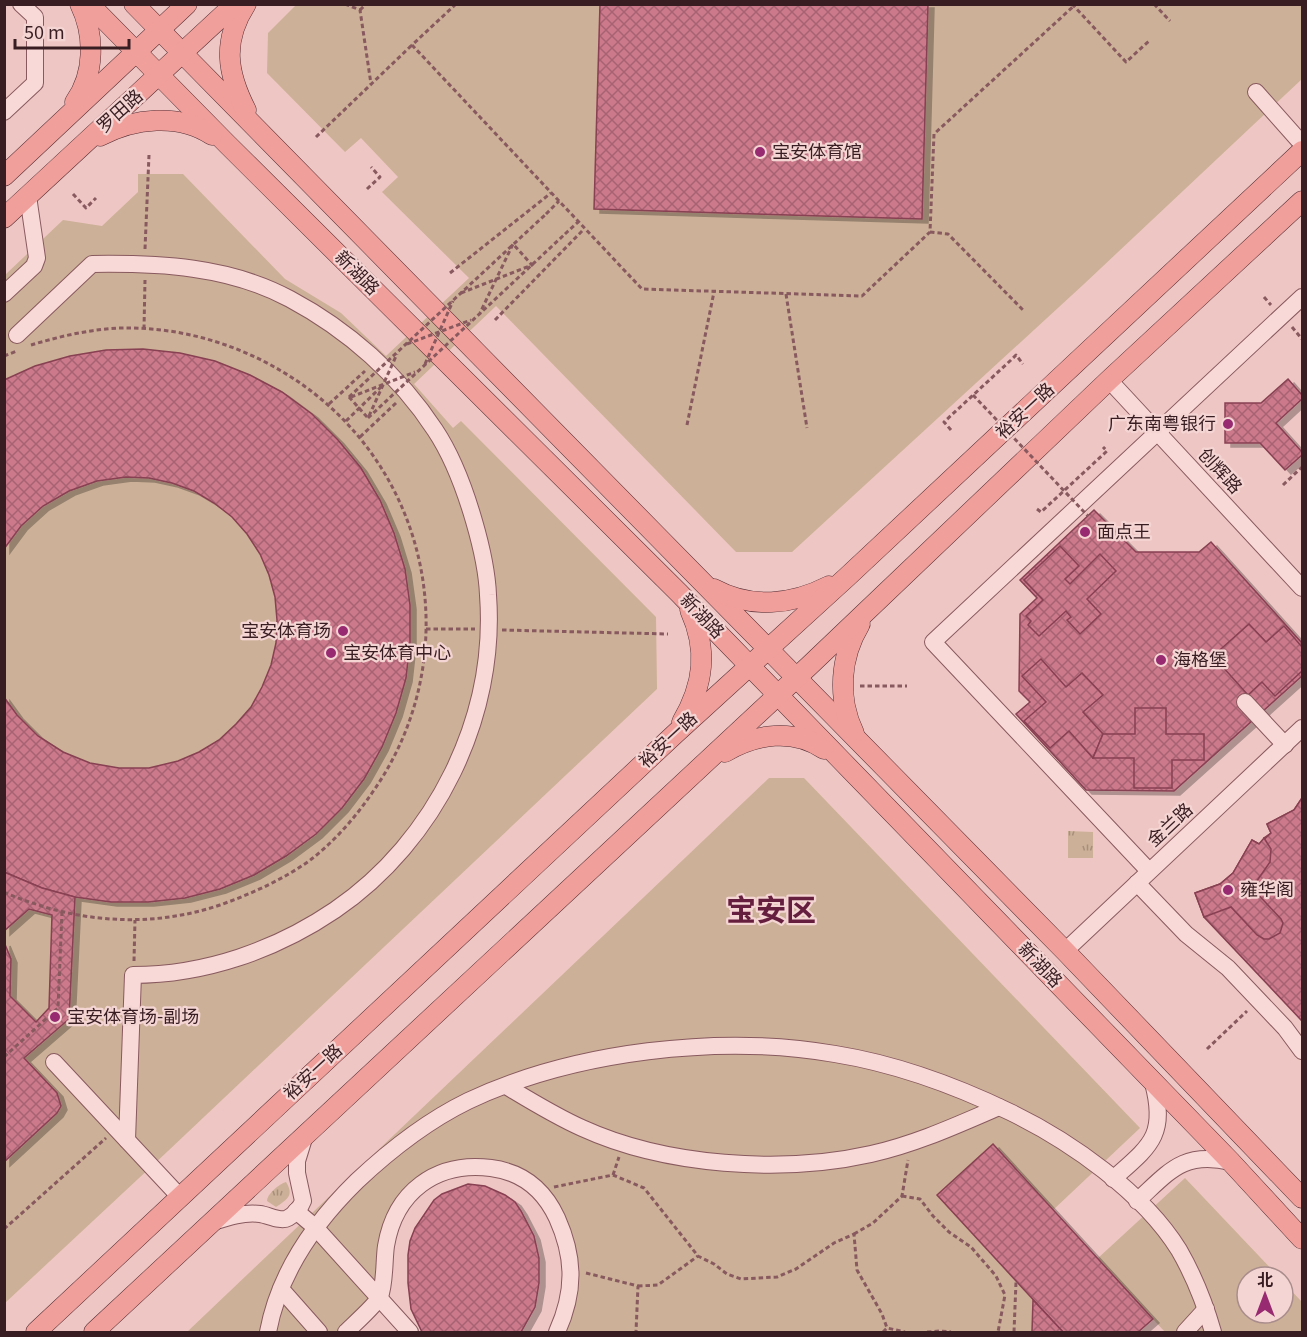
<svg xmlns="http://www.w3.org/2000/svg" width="1307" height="1337" viewBox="0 0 1307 1337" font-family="Georgia,'Noto Sans SC',serif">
<defs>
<pattern id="grass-tufts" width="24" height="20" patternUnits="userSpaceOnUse" patternTransform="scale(1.5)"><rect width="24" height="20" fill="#ccb097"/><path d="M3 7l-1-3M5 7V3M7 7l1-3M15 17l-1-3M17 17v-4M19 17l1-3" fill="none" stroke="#a78f7b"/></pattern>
<pattern id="building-cross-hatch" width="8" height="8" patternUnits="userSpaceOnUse" patternTransform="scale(1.5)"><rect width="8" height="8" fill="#cc798c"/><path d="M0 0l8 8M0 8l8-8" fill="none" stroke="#a76372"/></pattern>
<filter id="shadow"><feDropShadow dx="6" dy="4" stdDeviation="0" flood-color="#0004"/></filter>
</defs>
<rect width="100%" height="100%" fill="#eec6c3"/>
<g fill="url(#grass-tufts)">
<path d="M 1068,831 L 1093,832 L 1093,858 L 1068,858 Z"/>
<path d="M 286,1182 C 294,1195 288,1199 276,1207 L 267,1201 C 267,1194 279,1184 286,1182 Z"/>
</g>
<g fill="#ccb097">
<path d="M 296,5 L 1302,5 L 1302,79 L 1084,284 L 792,552 L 736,552 L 496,306 L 414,384 L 453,428 L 461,421 L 656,617 L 657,689 L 168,1151 L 5,1303 L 5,275 L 63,220 L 102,226 L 138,192 L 138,174 L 183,174 L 285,279 L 341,313 L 386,356 L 469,278 L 382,192 L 398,177 L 361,138 L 345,152 L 267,73 L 268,33 Z"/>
<path d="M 769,778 L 804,778 L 1140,1128 L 1053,1210 L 937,1195 L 1033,1300 L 1032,1332 L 557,1332 L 568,1300 L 557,1217 L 514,1174 L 438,1174 L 397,1212 L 380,1297 L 346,1332 L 187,1332 Z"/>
<path d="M 1185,1178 L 1279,1277 L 1247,1277 L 1247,1313 L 1283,1313 L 1283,1282 L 1302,1302 L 1302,1332 L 1165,1332 L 1097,1259 Z"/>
</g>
<g fill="url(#building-cross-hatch)" stroke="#884052" stroke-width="1.5" filter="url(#shadow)">
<path d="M 600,4 L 928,4 L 922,219 L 594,209 Z"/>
<path d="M 143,349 L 180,353 L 215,361 L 250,375 L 282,392 L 312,414 L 338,440 L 361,468 L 380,500 L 394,533 L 405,569 L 410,605 L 410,642 L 406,678 L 396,713 L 382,747 L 364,779 L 342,808 L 316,834 L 286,856 L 254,875 L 220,889 L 185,898 L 148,902 L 111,902 L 75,897 L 42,888 L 4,872 L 4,697 L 17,715 L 38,736 L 63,752 L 90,763 L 119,768 L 149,768 L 178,761 L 199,752 L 219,740 L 236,724 L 251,707 L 262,687 L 271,665 L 276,643 L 277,620 L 275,597 L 269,575 L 260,554 L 247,534 L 232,517 L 214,503 L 194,491 L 172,483 L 149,478 L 126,477 L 97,481 L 69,491 L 43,506 L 21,526 L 4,549 L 4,380 L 35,366 L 70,356 L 106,350 Z"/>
<path d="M 1288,379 L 1302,395 L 1302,399 L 1276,423 L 1302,452 L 1302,455 L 1285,470 L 1260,443 L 1225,443 L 1225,403 L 1261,403 Z"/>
<path d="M 1094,510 L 1136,552 L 1199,552 L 1211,542 L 1302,643 L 1302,676 L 1174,791 L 1086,790 L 1016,714 L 1030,702 L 1019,691 L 1020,614 L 1037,598 L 1020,580 Z"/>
<path d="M 1060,546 L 1079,566 L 1065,579 L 1070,584 L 1100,554 L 1116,571 L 1087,599 L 1101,614 L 1080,634 L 1067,620 L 1071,617 L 1066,611 L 1039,636 L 1028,625 L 1031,621 L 1026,616 L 1043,600 L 1024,580 Z"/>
<path d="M 1249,624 L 1266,642 L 1284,626 L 1302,647 L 1302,671 L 1275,696 L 1262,682 L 1248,695 L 1213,656 Z"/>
<path d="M 1041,659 L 1066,687 L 1082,673 L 1103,695 L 1083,712 L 1103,734 L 1093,758 L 1069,731 L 1050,748 L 1024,721 L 1046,702 L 1022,676 Z"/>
<path d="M 1135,708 L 1166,708 L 1166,734 L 1204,734 L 1204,760 L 1172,760 L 1172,788 L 1134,788 L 1134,758 L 1093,758 L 1103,734 L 1135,734 Z"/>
<path d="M 1302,798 L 1302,834 L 1271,849 L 1264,838 L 1271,833 L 1267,824 L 1294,810 Z"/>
<path d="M 1302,798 L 1302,1021 L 1204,917 L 1195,893 L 1220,884 L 1233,873 L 1252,840 L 1259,844 L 1271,833 L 1267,824 L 1294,810 Z"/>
<path d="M 1264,838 L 1271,849 L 1270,862 L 1252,888 L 1281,919 L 1283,923 L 1280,933 L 1269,939 L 1264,939 L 1257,935 L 1231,907 L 1204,917 L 1195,893 L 1220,884 L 1233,873 L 1252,840 L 1259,844 Z"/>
<path d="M 4,872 L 42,888 L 75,897 L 69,1019 L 24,1058 L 57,1093 L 61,1106 L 57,1113 L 4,1162 L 4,942 L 11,959 L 10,996 L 36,1022 L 49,1008 L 52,915 L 29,909 L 4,931 Z"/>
<path d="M 993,1144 L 1153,1319 L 1138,1332 L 1063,1332 L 937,1195 Z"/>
<path d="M 468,1184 L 485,1186 L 505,1195 L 515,1202 L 521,1211 L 534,1236 L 539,1258 L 539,1283 L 535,1307 L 521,1332 L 422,1332 L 411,1309 L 408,1283 L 408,1255 L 410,1241 L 415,1228 L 434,1200 L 442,1194 Z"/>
<path d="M 1033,1300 L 1063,1332 L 1032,1332 Z"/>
</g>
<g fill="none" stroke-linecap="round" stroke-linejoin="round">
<g stroke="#885a5f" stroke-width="18">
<g id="minor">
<path d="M 1256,92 L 1302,144"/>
<path d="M 4,112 L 35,83 L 35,17 L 21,4"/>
<path d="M 4,294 L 34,266 L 37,258 L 28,196"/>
<path d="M 17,335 L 92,264 C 159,263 229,266 290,299 C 348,330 399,375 435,430 C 453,457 465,490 474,521 C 481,545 487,569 488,595 C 497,717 436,841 335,910 C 276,950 205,975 133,975 L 127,1140"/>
<path d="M 1109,380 L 1302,588"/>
<path d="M 1245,702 L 1285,745"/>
<path d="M 1149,871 L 933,642 L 1302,297"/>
<path d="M 1137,883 L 1186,934 L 1228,968 L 1285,1028 L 1302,1051"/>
<path d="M 1065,951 L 1302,728"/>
<path d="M 54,1062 L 180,1197"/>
<path d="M 506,1086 C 531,1101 555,1116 582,1128 C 665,1166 782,1174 871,1154 C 916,1144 957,1125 999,1107"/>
<path d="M 1113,1179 C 1150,1146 1167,1136 1153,1083"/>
<path d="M 1137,1201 C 1170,1171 1183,1151 1231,1162"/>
<path d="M 296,1211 L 315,1227 L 410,1332"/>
<path d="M 213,1222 C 228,1217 244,1212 260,1214 C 268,1215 281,1222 288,1218 C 294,1215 301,1207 303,1201 L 297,1173 L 297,1161 L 305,1135"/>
<path d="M 281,1289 L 319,1332"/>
<path d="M 268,1332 C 279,1273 314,1223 357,1181 C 390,1150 427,1121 468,1101 C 574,1051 720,1034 835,1054 C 897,1064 954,1085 1010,1112 C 1070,1141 1143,1192 1179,1250 C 1194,1276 1205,1304 1213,1332"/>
<path d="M 346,1332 C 353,1325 377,1304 380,1296 C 385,1285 384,1259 386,1246 C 395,1192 436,1161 491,1168 C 522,1172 544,1190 557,1218 C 575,1258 575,1292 557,1332"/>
<path d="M 1185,1332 L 1206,1309"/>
</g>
</g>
<g stroke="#562e35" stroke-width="21">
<g id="major">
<path d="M 89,4 L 227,144 L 679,593 L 1231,1162 L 1302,1239"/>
<path d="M 134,4 L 1065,951 L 1302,1198"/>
<path d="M 75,102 C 95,74 95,35 80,4"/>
<path d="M 246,110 C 227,73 222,41 246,4"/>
<path d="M 100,136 C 134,118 179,113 212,135"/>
<path d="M 4,176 L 187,4"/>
<path d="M 4,218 L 235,4"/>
<path d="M 714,589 C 751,609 792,605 829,586"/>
<path d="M 682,722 C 704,684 708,650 690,610"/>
<path d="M 854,733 C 837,698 840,657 860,624"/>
<path d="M 725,752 C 756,734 793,728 824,749"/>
<path d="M 36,1332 L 676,733 L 847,577 L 1302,151"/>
<path d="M 94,1332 L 809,666 L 1109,380 L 1302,201"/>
</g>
</g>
<g stroke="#885a5f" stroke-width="3" stroke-dasharray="4.5 3" stroke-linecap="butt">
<path d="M 345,4 L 360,10 L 371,84"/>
<path d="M 456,4 L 412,45 L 642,289 L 862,296 L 930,232 L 934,134 L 1076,4"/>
<path d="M 1072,4 L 1126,62 L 1149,41"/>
<path d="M 1154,4 L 1170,21"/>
<path d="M 360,10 L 366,4"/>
<path d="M 316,137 L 412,45"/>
<path d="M 367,189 L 380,177 L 371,167"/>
<path d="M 73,194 L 86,208 L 96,198"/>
<path d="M 546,214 L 559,201"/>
<path d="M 930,232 L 948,234 L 1024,311"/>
<path d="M 565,234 L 578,222"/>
<path d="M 145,249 L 149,155"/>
<path d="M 450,273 L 551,193"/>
<path d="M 461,293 L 532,265 L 513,244 L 480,313"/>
<path d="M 786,294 L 807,428"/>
<path d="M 1264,297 L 1271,305"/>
<path d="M 495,320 L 584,229"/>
<path d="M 1292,327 L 1302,339"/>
<path d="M 144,329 L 145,280"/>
<path d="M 4,356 L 17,351"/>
<path d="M 349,397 L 368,418"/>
<path d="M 329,404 L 365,371"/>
<path d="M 346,421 L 382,386"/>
<path d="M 687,425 L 714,292"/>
<path d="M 951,430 L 944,422 L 1011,360 L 1016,355 L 1023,364"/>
<path d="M 360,437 L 396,403"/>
<path d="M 1283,485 L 1302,467"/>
<path d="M 1037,509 L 1041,512 L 1107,451 L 1103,447"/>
<path d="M 426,629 L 475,629"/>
<path d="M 502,630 L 668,634"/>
<path d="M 860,686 L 907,686"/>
<path d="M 4,892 C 18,899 33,903 48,908 C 105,924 164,924 220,905 C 251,894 282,880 309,861 C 333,843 355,818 372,793 C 471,653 430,460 283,372 C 235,343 179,327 122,328 C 91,329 61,336 31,345"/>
<path d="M 134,961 L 135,920"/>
<path d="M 1207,1049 L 1247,1011"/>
<path d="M 4,1057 L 58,1008 L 62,912"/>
<path d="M 613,1175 L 619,1157"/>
<path d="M 554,1187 L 613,1175 L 644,1188 L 698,1256 L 714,1264 L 727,1274 L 741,1279 L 777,1277 L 796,1269 L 834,1243 L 854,1234 L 857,1270 L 882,1314 L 887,1328"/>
<path d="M 902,1196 L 920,1199 L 933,1216 L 949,1232 L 971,1247 L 996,1276 L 1005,1295 L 998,1332"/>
<path d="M 4,1229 L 106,1138"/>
<path d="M 854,1234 L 873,1223 L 902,1196 L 908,1160"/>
<path d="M 586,1273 L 638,1286 L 636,1332"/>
<path d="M 638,1286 L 658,1285 L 698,1256"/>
<path d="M 883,1332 L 887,1328 L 905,1332"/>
<path d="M 927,1332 L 940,1331 L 951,1332"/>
<path d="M 1014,1332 L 1016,1282"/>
</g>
<use href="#minor" stroke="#f9d9d7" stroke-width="16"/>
<use href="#major" stroke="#f19f9b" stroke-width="20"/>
<g stroke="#885a5f" stroke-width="3" stroke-dasharray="4.5 3" stroke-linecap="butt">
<path d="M 407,344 L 471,320"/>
<path d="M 425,364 L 453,301"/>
<path d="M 973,395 L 1088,516"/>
<path d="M 349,397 L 546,214"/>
<path d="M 351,397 L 415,372"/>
<path d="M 369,416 L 397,354"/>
<path d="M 368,418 L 565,234"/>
</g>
</g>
<g fill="#972a71" stroke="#f5d5d3" stroke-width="2">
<circle cx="760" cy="152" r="6"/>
<circle cx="1228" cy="424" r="6"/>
<circle cx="1085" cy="532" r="6"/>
<circle cx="343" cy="631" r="6"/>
<circle cx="331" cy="653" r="6"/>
<circle cx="1161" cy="660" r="6"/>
<circle cx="1228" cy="890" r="6"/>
<circle cx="55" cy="1017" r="6"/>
</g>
<g text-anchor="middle" stroke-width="4.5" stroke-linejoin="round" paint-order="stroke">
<g font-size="18" fill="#381e22" stroke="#f5d5d3">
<text transform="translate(120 111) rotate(-42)" y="6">罗田路</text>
<text transform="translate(357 273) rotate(45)" y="6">新湖路</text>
<text transform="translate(1025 411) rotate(-43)" y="6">裕安一路</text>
<text transform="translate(1220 471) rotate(47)" y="6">创辉路</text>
<text transform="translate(702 616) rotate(46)" y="6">新湖路</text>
<text transform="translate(668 740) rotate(-43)" y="6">裕安一路</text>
<text transform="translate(1170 825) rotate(-43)" y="6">金兰路</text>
<text transform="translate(1040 965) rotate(46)" y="6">新湖路</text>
<text transform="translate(313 1072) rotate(-43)" y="6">裕安一路</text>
</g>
<g font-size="18" fill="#381e22" stroke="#f5d5d3" text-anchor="start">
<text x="772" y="158">宝安体育馆</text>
<text x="1216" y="430" text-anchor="end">广东南粤银行</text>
<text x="1097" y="538">面点王</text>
<text x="331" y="637" text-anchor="end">宝安体育场</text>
<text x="343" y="659">宝安体育中心</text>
<text x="1173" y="666">海格堡</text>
<text x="1240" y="896">雍华阁</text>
<text x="67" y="1023">宝安体育场-副场</text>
</g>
<g font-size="30" font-weight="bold" fill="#651e3d" stroke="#f5d5d3">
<text x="771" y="921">宝安区</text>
</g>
</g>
<rect width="1307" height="1337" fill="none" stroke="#381e22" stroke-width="12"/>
<g transform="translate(1265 1295)"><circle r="28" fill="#f5d5d3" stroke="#a98c8c" stroke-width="1.5"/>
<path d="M0-4.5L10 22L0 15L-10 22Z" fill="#972a71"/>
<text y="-9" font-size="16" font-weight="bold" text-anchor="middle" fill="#381e22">北</text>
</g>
<path d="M15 39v9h114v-9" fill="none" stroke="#381e22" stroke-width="3"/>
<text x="24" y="39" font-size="18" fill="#381e22" stroke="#f5d5d3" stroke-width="4.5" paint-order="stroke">50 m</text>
</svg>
